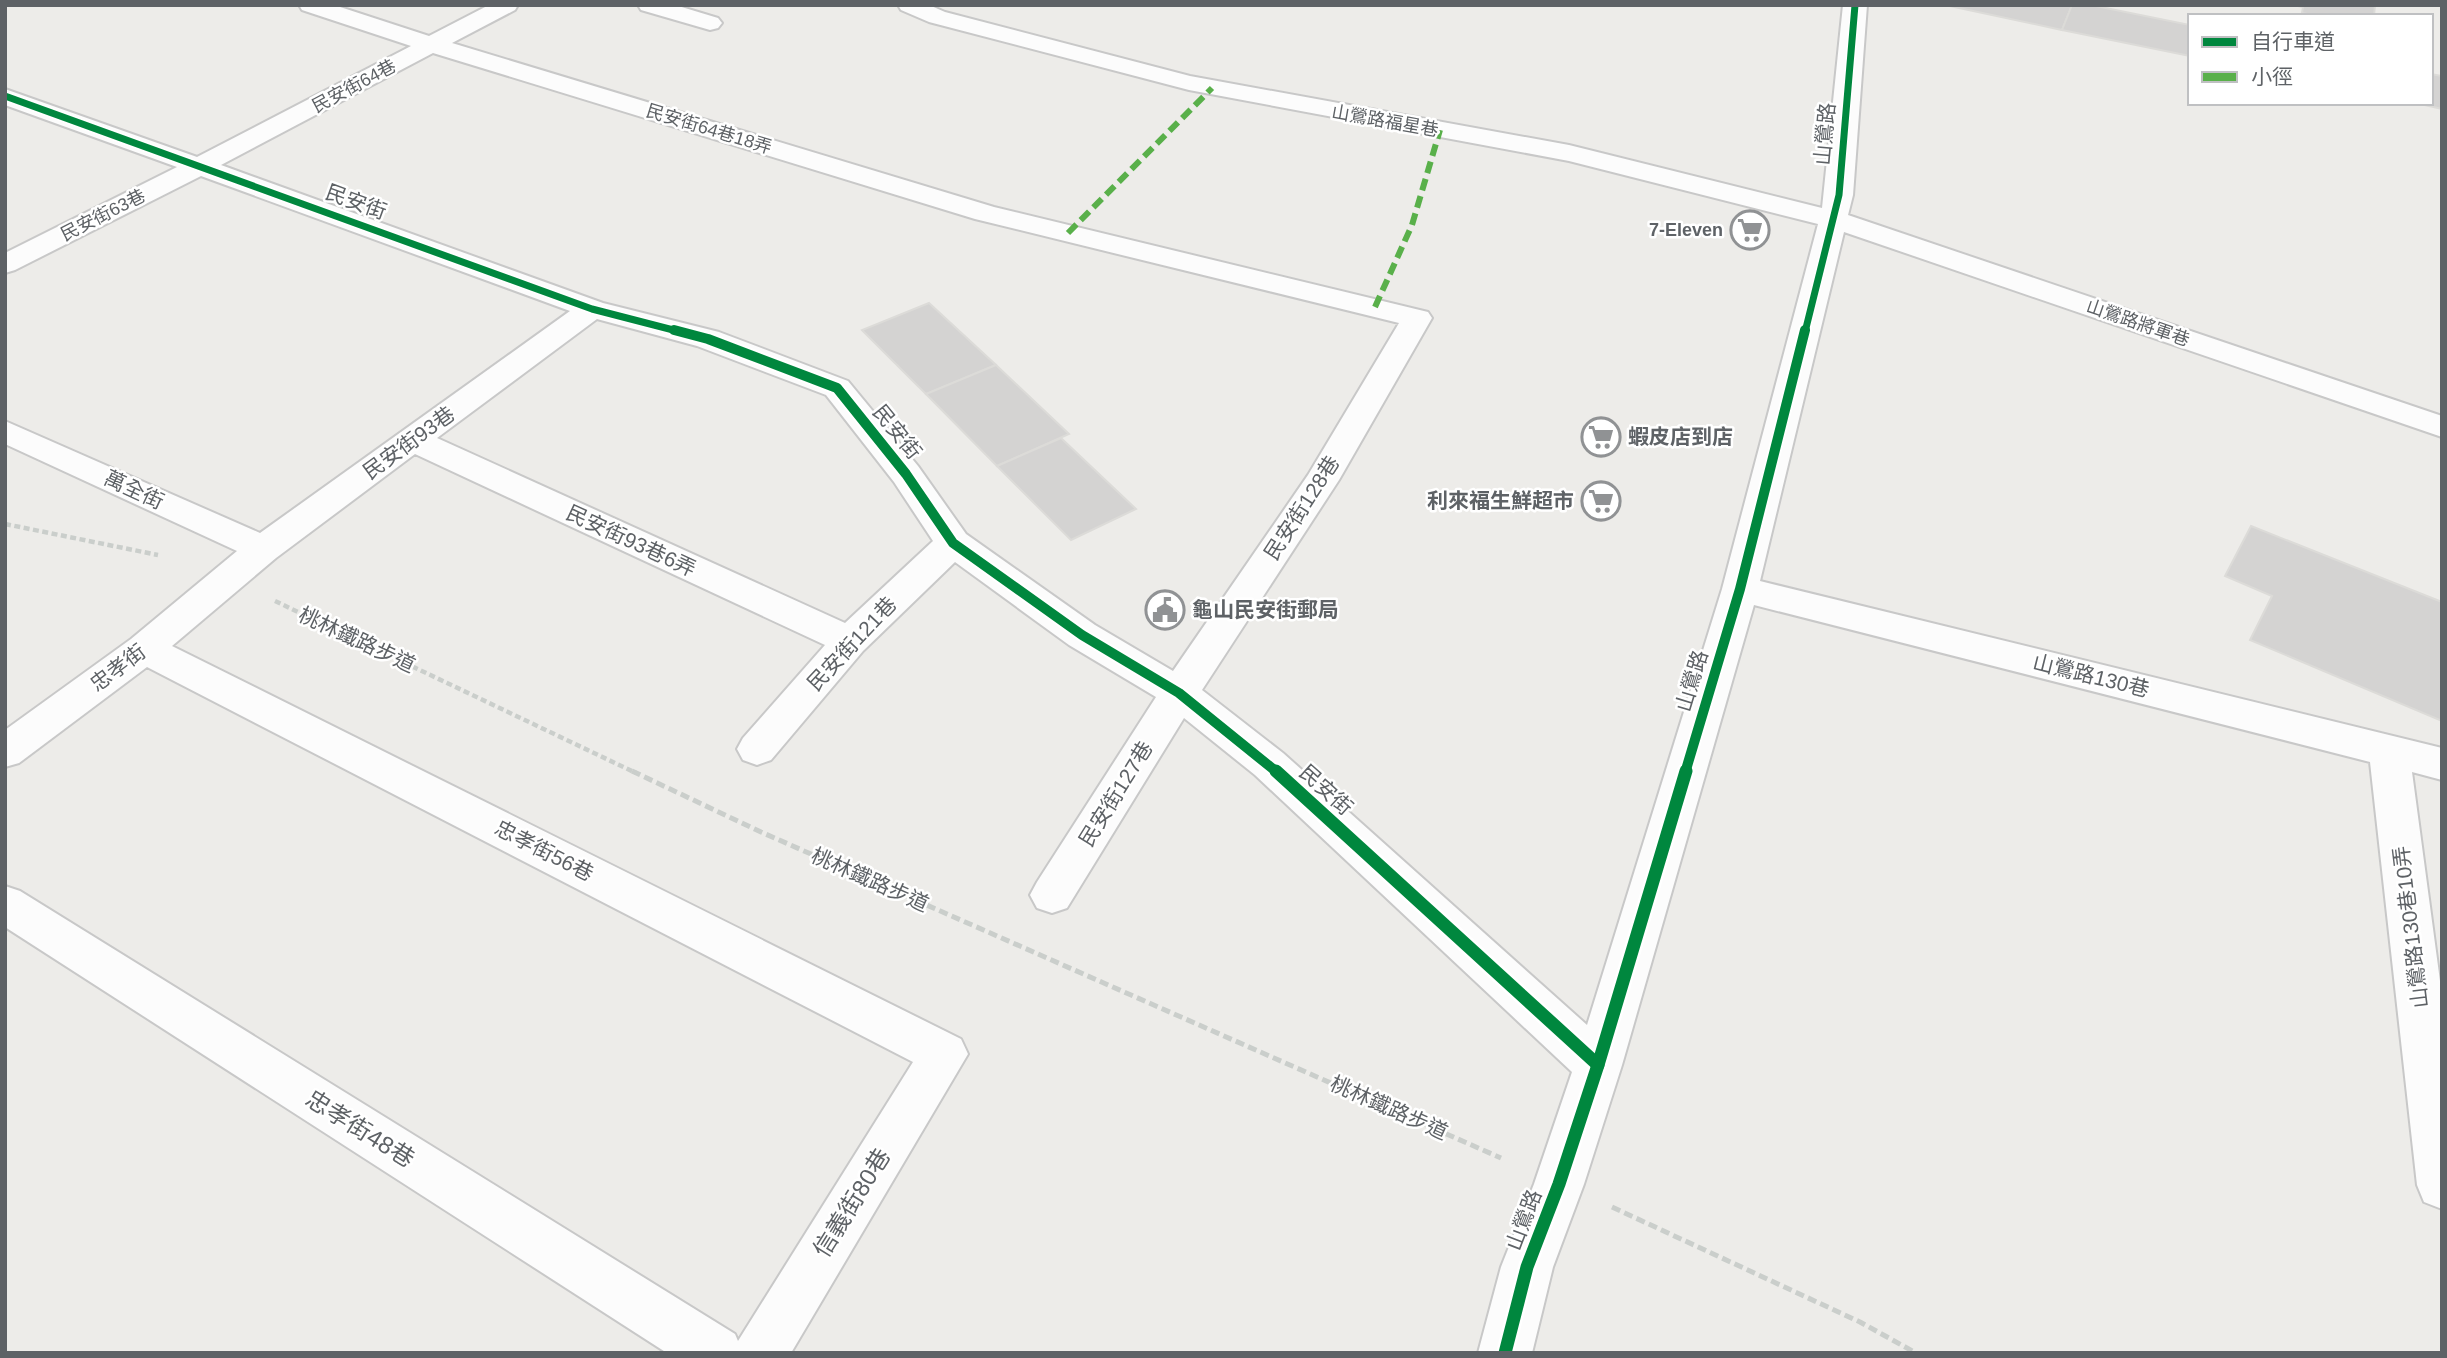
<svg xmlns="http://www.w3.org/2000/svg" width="2447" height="1358" viewBox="0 0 2447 1358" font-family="Arial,'Noto Sans TC',sans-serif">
<rect width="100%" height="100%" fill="#edece9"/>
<g fill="#d4d3d2" stroke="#dcdbd8" stroke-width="2">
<path d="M 1945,5 L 2072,5 L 2062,30 Z"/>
<path d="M 2072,5 L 2091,5 L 2190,25 L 2190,56 L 2062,30 Z"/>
<path d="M 2293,5 L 2375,5 L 2374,16 L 2318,16 L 2302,13 L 2303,7 Z"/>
<path d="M 2431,74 L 2442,76 L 2442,109 L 2416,103 L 2431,103 Z"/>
<path d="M 929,303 L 996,365 L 926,394 L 862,330 Z"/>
<path d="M 996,365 L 1069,434 L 997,466 L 926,394 Z"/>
<path d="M 1061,438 L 1136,509 L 1071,540 L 997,466 Z"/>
<path d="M 2251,526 L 2442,602 L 2442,721 L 2250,640 L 2272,596 L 2225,576 Z"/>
</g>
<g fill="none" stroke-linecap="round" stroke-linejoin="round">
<g stroke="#c8c8c8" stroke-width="4">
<g id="minor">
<path d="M 299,5 L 334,5 L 429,36 L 489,5 L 518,5 L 515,10 L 452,43 L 994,207 L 1428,312 L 1432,318 L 1339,480 L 1202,690 L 1283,753 L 1587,1025 L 1722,589 L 1818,224 L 1569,161 L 1189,90 L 929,22 L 901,10 L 898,5 L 929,5 L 945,12 L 1190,76 L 1569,145 L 1822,208 L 1843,5 L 1867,5 L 1853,195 L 1848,215 L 2442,416 L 2442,437 L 1844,232 L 1760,581 L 2442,748 L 2442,780 L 2412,772 L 2442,996 L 2442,1209 L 2424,1202 L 2417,1185 L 2370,762 L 1754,605 L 1622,1065 L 1584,1184 L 1553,1267 L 1532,1353 L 1478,1353 L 1501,1267 L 1534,1184 L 1572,1072 L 1255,775 L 1184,718 L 1067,908 L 1052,913 L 1037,908 L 1030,895 L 1037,882 L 1156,697 L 1069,645 L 955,562 L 863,651 L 771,760 L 757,765 L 743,760 L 737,749 L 743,738 L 825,645 L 415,454 L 276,558 L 172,646 L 961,1039 L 968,1054 L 791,1353 L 667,1353 L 5,927 L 5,886 L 20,891 L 735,1334 L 738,1341 L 913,1062 L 147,667 L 19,763 L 5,767 L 5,730 L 131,639 L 237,551 L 5,444 L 5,421 L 260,533 L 570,311 L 201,176 L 15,270 L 5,273 L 5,253 L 177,167 L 5,105 L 5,89 L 197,157 L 411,46 L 302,10 ZM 433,53 L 975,219 L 1399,323 L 1308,475 L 1173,671 L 1095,625 L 966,534 L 918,466 L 848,381 L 719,332 L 603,303 L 221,165 ZM 597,319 L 697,346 L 826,395 L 894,482 L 933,541 L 845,623 L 437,438 Z"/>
<path d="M 638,5 L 675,5 L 718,18 L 722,23 L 718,28 L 710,30 L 641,10 Z"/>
</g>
</g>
<g stroke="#cacecb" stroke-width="4.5" stroke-dasharray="6 3.5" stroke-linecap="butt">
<path d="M 5,524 L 158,555"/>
<path d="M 275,601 L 636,773"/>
</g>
<g stroke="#cacecb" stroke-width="5" stroke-dasharray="9 4.5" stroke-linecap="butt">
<path d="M 632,771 L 761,832 L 1501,1158"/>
<path d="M 1612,1207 L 1860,1322 L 1916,1353"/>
</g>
<use href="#minor" fill="#fcfcfc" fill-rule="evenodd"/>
<g stroke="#59b04a" stroke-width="6" stroke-dasharray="12 6" stroke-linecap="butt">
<path d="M 1068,233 L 1212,88"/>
<path d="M 1375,307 L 1412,225 L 1440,130"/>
</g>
<g stroke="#fff" stroke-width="10">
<g id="cycleway-far2">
<path d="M 5,96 L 592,309 L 681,332"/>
<path d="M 1805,332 L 1839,195 L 1855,5"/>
</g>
</g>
<g stroke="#fff" stroke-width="14">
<g id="cycleway-far1">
<path d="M 674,330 L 708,339 L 837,388 L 906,474 L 953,543 L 1082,635 L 1179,693 L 1278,773"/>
<path d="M 1685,773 L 1740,589 L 1805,330"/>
</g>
</g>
<g stroke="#fff" stroke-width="18">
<g id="cycleway">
<path d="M 1276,771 L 1598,1065"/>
<path d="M 1505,1353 L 1527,1267 L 1559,1184 L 1598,1065 L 1686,771"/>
</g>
</g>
<use href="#cycleway-far2" stroke="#00873e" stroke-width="7"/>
<use href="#cycleway-far1" stroke="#00873e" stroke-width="10"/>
<use href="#cycleway" stroke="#00873e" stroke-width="13"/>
</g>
<defs>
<g id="supermarket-ring" transform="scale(2.0125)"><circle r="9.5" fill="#fff" stroke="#909294" stroke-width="1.5"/><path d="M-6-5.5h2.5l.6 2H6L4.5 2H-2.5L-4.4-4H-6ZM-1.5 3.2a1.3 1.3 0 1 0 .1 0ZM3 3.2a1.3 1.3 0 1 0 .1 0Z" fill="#909294"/></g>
<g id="civic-ring" transform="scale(2.0125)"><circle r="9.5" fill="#fff" stroke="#909294" stroke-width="1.5"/><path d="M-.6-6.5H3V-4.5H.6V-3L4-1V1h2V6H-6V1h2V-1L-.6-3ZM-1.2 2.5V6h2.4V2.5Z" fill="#909294"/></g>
</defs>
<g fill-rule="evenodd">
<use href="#supermarket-ring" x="1750" y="230"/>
<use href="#supermarket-ring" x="1601" y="437"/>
<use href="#supermarket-ring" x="1601" y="501"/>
<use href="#civic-ring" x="1165" y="610"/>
</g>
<g text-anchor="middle" stroke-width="5" stroke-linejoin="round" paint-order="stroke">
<g font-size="18" fill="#5e6266" stroke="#fff">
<text transform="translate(354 86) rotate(-28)" y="6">民安街64巷</text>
<text transform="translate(1385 121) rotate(10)" y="6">山鶯路福星巷</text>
<text transform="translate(709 129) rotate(17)" y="6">民安街64巷18弄</text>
<text transform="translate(103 215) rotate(-27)" y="6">民安街63巷</text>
<text transform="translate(2138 323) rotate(19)" y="6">山鶯路將軍巷</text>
</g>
<g font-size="18" font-weight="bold" fill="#5e6266" stroke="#fff" text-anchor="end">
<text x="1723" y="236">7-Eleven</text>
</g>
<g font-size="21" fill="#5e6266" stroke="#fff">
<text transform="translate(1825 134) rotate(-85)" y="7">山鶯路</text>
<text transform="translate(356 202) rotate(20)" y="7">民安街</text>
<text transform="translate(897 432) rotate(51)" y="7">民安街</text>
<text transform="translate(409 443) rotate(-36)" y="7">民安街93巷</text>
<text transform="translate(134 490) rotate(25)" y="7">萬全街</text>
<text transform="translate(1302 508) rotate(-57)" y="7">民安街128巷</text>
<text transform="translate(631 541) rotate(25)" y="7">民安街93巷6弄</text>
<text transform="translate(357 640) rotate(25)" y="7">桃林鐵路步道</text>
<text transform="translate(852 644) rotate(-47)" y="7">民安街121巷</text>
<text transform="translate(118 668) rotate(-37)" y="7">忠孝街</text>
<text transform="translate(2091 676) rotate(14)" y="7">山鶯路130巷</text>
<text transform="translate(1692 681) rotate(-73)" y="7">山鶯路</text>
<text transform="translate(1326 790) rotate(42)" y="7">民安街</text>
<text transform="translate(1116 794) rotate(-58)" y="7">民安街127巷</text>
<text transform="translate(544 851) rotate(27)" y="7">忠孝街56巷</text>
<text transform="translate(870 880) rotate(24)" y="7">桃林鐵路步道</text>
<text transform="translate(2411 927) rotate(-97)" y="7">山鶯路130巷10弄</text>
<text transform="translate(1389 1108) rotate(24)" y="7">桃林鐵路步道</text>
<text transform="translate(1524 1220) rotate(-69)" y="7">山鶯路</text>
</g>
<g font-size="21" font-weight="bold" fill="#5e6266" stroke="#fff" text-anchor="start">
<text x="1628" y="444">蝦皮店到店</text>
<text x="1574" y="508" text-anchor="end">利來福生鮮超市</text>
<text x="1192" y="617">龜山民安街郵局</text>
</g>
<g font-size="24" fill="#5e6266" stroke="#fff">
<text transform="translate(360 1129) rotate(32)" y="8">忠孝街48巷</text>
<text transform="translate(852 1203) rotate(-58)" y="8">信義街80巷</text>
</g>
</g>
<rect width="2447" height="1358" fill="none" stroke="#5e6266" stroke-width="14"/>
<rect x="2188" y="14" width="245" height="91" fill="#ffffff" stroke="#bfc0c2" stroke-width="2"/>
<rect x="2202" y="37" width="35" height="10" fill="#00873e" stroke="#bfc0c2" stroke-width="2"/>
<text x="2251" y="49" font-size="21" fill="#5e6266">自行車道</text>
<rect x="2202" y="72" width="35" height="10" fill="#59b04a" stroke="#bfc0c2" stroke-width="2"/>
<text x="2251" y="84" font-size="21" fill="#5e6266">小徑</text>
</svg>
